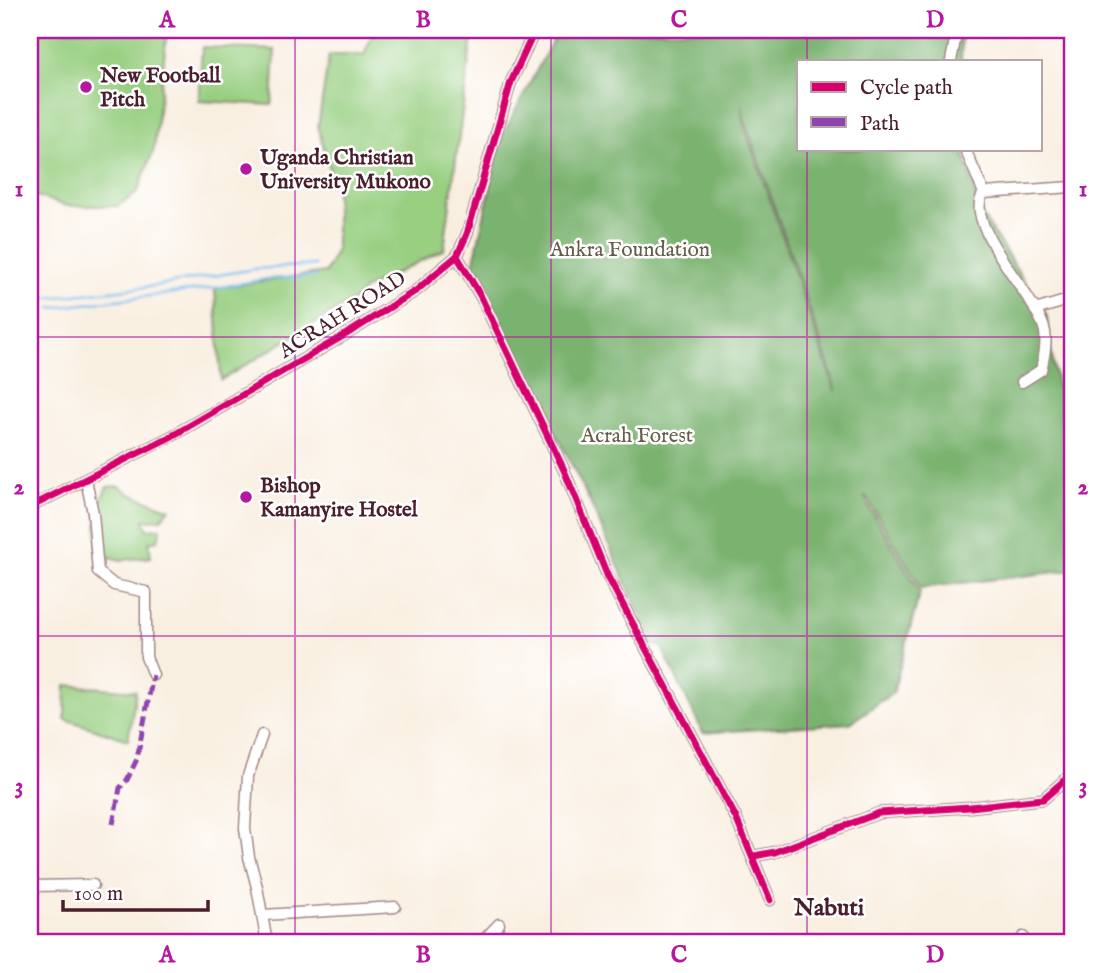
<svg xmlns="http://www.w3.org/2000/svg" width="1102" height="973" viewBox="0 0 1102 973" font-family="'IM FELL English',serif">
<rect width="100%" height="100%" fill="#fff"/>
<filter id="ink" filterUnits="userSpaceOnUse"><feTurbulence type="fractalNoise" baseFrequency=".0143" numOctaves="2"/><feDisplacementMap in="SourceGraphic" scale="14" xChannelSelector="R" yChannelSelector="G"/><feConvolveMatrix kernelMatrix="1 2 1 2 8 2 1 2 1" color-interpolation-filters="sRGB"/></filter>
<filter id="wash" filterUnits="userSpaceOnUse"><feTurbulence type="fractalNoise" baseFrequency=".00686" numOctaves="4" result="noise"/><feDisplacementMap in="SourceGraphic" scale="28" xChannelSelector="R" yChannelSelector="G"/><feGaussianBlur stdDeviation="1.57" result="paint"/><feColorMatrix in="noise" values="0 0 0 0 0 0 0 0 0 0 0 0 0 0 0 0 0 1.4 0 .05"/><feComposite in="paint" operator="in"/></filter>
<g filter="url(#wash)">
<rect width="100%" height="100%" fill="#f9efe1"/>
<g fill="#98cf81" stroke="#717756" stroke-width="2">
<path d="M 30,30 L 167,30 L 154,149 L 137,193 L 117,206 L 67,206 L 30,194 Z"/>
<path d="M 374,30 L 473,30 L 444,249 L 363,290 L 358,297 L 221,380 L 215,288 L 326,272 L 336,251 L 336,193 L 318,127 L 329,55 L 364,55 Z"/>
<path d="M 202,47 L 275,50 L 272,105 L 199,101 Z"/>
<path d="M 119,486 L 130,494 L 170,509 L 161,519 L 144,520 L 147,529 L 161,528 L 158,540 L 149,542 L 151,557 L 121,560 L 97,554 L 97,507 L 107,487 Z"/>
<path d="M 66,685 L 136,691 L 128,740 L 65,719 Z"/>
</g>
<path fill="#7ab26f" stroke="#62684d" stroke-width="2" fill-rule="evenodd" d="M 558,30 L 962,30 L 961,61 L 799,61 L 799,149 L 963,149 L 980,212 L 1047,316 L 1048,334 L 1072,468 L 1072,570 L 921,588 L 865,495 L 866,502 L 920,592 L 893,693 L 850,723 L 703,733 L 661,646 L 654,646 L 590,502 L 473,265 L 502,136 ZM 742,106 L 744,118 L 830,369 L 836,393 L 743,122 Z"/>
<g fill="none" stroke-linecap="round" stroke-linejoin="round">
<g stroke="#7dbdf1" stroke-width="2.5">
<path d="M 30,300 L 154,286 L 254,269 L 315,265"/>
<path d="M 51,308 L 215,288 L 267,279 L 317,276"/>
<path d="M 30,310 L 33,310"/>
</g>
</g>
</g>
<g filter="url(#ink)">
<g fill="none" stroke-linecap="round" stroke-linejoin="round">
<g stroke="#a28786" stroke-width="13">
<g id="minor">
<path d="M 951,61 L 957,30"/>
<path d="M 965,149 L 984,193"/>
<path d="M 457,256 L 481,297 L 564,470 L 608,577 L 736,818 L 770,900"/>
<path d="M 1035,310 L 1072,299"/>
<path d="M 1022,382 L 1041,370 C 1044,358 1047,345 1045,332 C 1040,300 960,223 984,193 L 1072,187"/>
<path d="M 86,480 L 93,513 L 98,572 L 114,585 L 146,592 L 146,657 L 153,675"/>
<path d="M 30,507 L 172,436 L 355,329 L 417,290 L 439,271 L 457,256 L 467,234 L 511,82 L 535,30"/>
<path d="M 262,735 L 248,776 L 245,828 L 249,857 L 257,887 L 267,943"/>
<path d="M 754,856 L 775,852 L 879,813 L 970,807 L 1043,799 L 1072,774"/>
<path d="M 30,886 L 93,885"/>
<path d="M 263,915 L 395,907"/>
<path d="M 1023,937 L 1024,943"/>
<path d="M 481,943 L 499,924"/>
</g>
</g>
<use href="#minor" stroke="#fff" stroke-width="10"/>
<path stroke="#8e44ad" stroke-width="5" stroke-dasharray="10 5" stroke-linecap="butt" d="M 113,824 L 120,788 L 127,780 L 137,759 L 153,675"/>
<g stroke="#fff" stroke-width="11">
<g id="cycleway">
<path d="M 457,256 L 481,297 L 564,470 L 608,577 L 736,818 L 770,900"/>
<path d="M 30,507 L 172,436 L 355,329 L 417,290 L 439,271 L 457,256 L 467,234 L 511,82 L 535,30"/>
<path d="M 754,856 L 775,852 L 879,813 L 970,807 L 1043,799 L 1072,774"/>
</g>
</g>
<use href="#cycleway" stroke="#d6006c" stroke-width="7"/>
</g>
</g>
<path fill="none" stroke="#b5179e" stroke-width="2" stroke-opacity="0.55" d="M 295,30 L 295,943M 551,30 L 551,943M 807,30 L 807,61M 807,149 L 807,943M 30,337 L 1072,337M 30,636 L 1072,636"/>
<g fill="#b5179e" stroke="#fff" stroke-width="2.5">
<circle cx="86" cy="87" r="7"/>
<circle cx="246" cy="169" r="7"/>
<circle cx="246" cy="497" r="7"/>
</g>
<g text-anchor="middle" stroke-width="5" stroke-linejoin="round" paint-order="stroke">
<g font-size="21" font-weight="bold" fill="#4a1f2b" stroke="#fff" text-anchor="start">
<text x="100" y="82">New Football<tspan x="100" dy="24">Pitch</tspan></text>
<text x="260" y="164">Uganda Christian<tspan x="260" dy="24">University Mukono</tspan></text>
<text x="260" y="492">Bishop<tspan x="260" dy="24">Kamanyire Hostel</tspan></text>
</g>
<g font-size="21" fill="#655d49" stroke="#fff">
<text x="630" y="256">Ankra Foundation</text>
<text x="637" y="442">Acrah Forest</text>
</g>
<g font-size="21" fill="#4a1f2b" stroke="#fff">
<text transform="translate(342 314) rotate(-32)" y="7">ACRAH ROAD</text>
</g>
<g font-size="24" font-weight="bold" fill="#4a1f2b" stroke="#fff">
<text x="829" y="915">Nabuti</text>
</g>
</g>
<rect width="1102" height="973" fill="none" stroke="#fff" stroke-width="77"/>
<rect x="797" y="60" width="245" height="91" fill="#ffffff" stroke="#b7a5aa" stroke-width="2"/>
<rect x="811" y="82" width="35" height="10" fill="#d6006c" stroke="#b7a5aa" stroke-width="2"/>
<text x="860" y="94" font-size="21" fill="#4a1f2b">Cycle path</text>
<rect x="811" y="117" width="35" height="10" fill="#8e44ad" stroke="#b7a5aa" stroke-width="2"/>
<text x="860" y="130" font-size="21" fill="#4a1f2b">Path</text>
<path d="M63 900v10h145v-10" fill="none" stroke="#4a1f2b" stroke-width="3.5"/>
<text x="74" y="900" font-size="21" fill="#4a1f2b" stroke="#ffffff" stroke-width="5" paint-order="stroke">100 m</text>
<rect x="38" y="38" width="1026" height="896" fill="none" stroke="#b5179e" stroke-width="2.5"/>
<g font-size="23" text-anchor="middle" font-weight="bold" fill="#b5179e">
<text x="167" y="27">A</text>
<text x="423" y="27">B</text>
<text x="679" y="27">C</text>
<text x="935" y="27">D</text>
<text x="19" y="196">1</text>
<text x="1083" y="196">1</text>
<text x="19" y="494">2</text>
<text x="1083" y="494">2</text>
<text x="19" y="793">3</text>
<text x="1083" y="793">3</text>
<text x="167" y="962">A</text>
<text x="423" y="962">B</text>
<text x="679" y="962">C</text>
<text x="935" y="962">D</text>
</g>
</svg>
